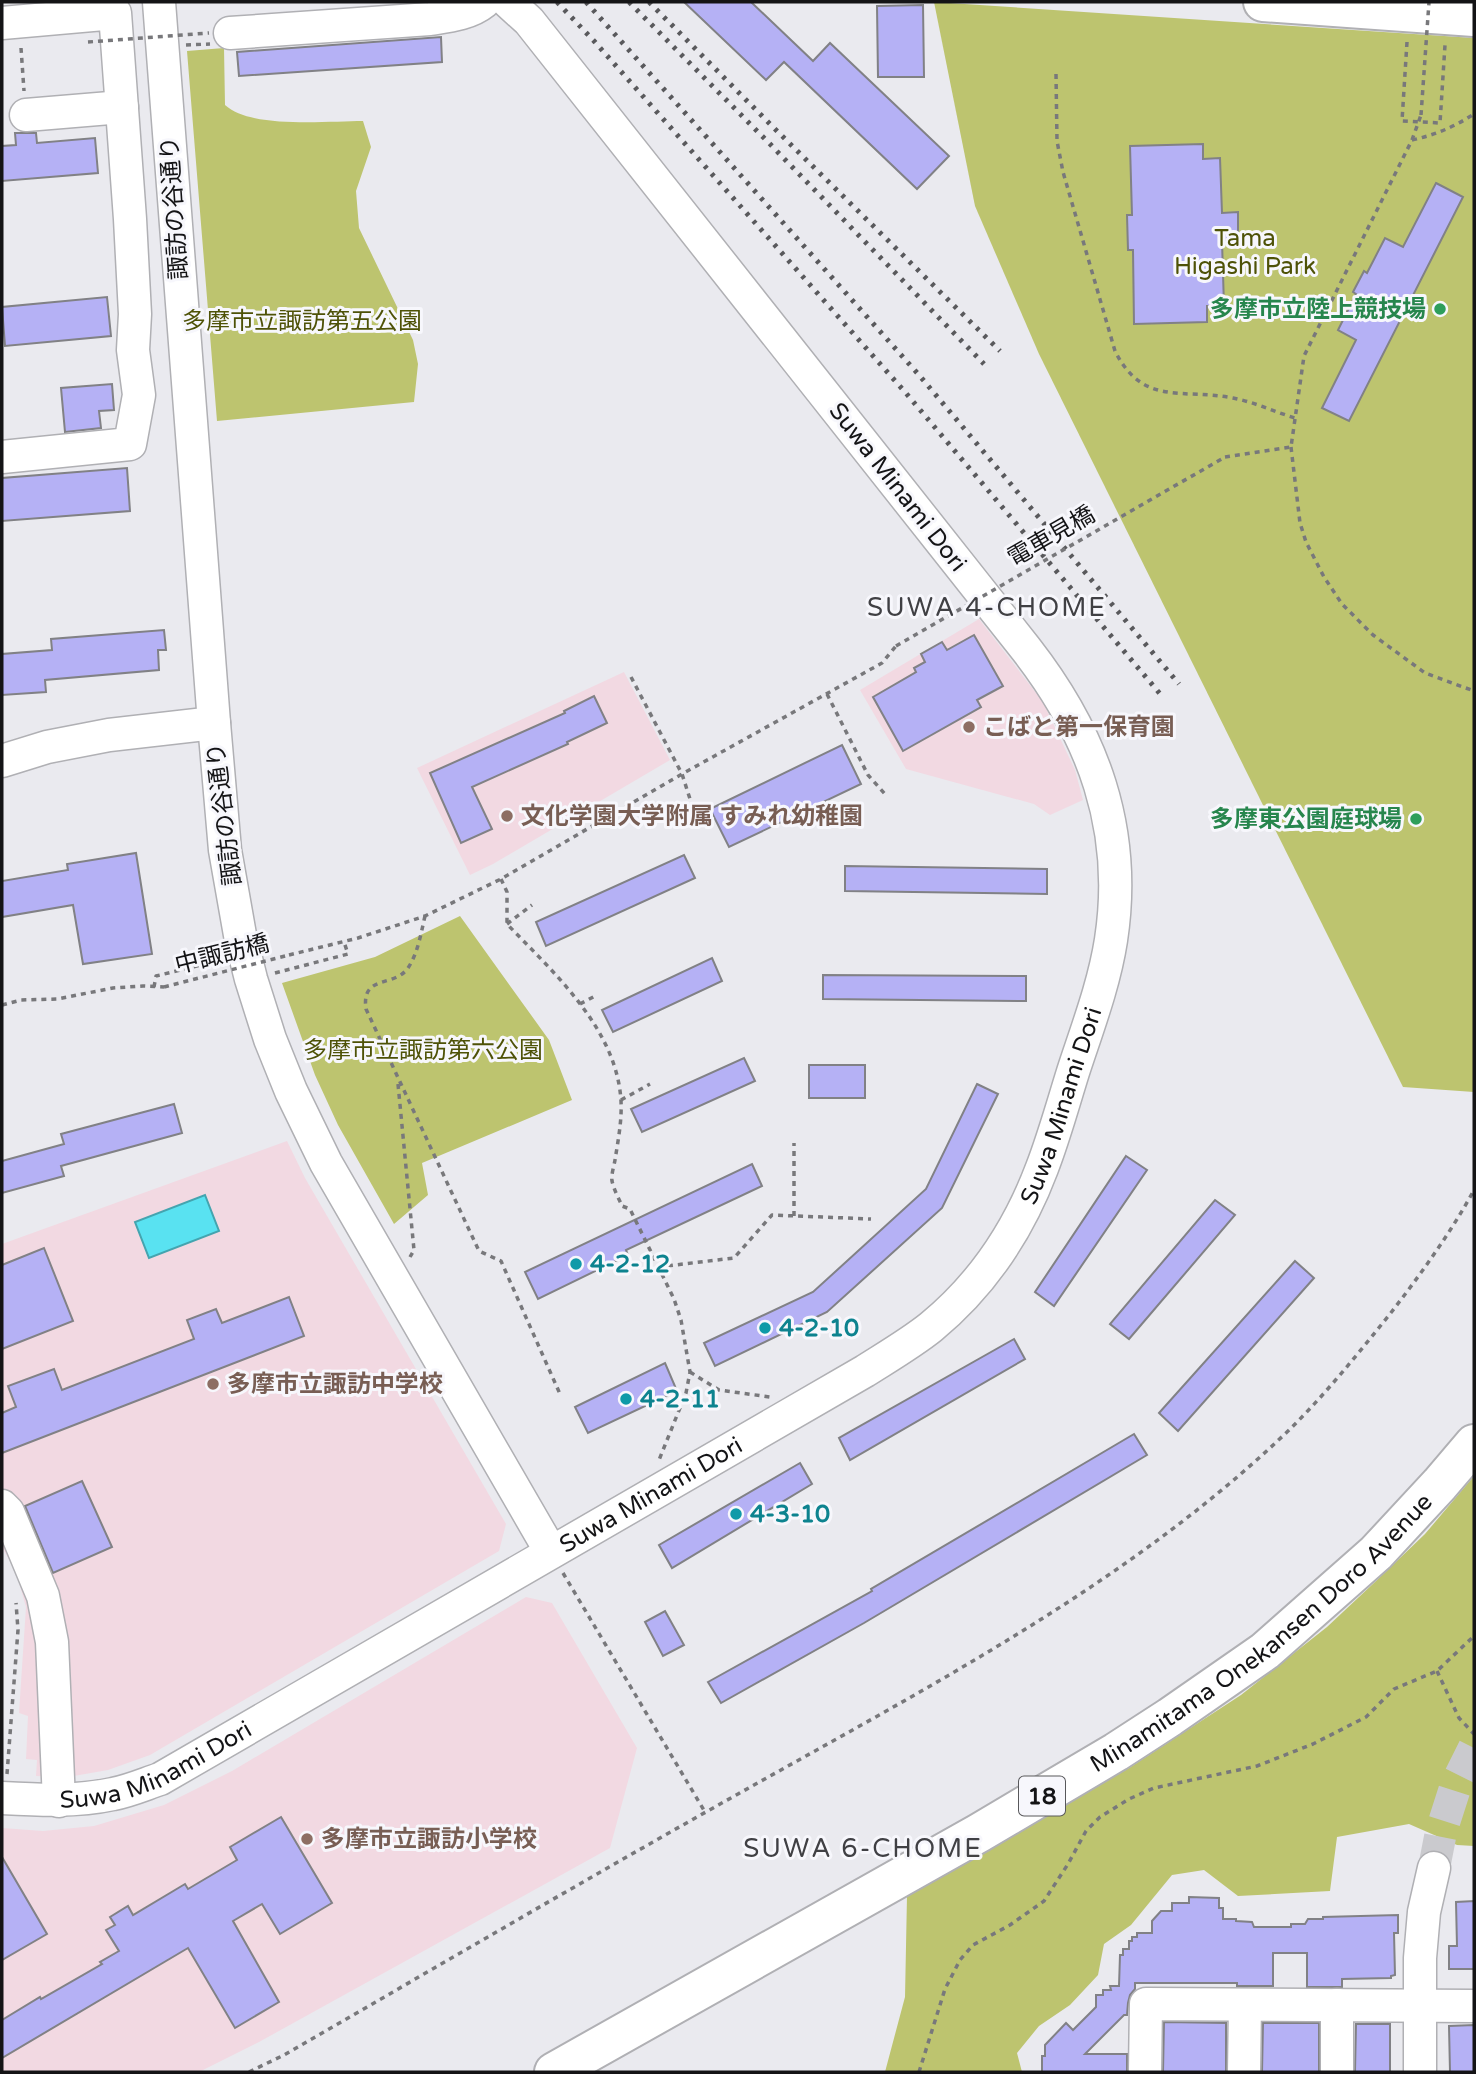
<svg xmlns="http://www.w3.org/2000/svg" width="1476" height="2074" viewBox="0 0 1476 2074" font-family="'Varela Round','Noto Sans JP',sans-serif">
<rect width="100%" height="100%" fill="#eaeaef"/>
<g fill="#f2d9e2">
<path d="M 979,619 L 1043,702 L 1075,770 L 1083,800 L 1050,815 L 1034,804 L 906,769 L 860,690 Z"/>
<path d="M 624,672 L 670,760 L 493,864 L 470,875 L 417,768 Z"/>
<path d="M 287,1141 L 305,1178 L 506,1524 L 499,1551 L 150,1755 L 108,1770 L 68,1777 L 36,1776 L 37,1760 L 26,1759 L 28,1716 L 19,1713 L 26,1607 L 16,1572 L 2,1547 L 2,1244 Z"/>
<path d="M 526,1597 L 552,1603 L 637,1748 L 610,1848 L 259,2042 L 199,2072 L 2,2072 L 2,1828 L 43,1831 L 94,1826 L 164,1805 L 232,1771 Z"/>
</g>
<g fill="#bdc46f">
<path d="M 934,2 L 1474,38 L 1474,1092 L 1403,1087 L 1039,354 L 975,206 Z"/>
<path d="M 224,48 L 225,105 C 251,129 327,121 363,121 L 371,147 L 356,191 L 359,228 L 413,340 L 418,364 L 414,402 L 217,421 L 187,51 Z"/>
<path d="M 460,916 L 549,1040 L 572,1100 L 422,1163 L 428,1195 L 394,1224 L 338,1125 L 315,1075 L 282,983 L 375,957 Z"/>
<path d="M 1474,1476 L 1474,1846 L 1457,1845 L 1409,1824 L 1337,1837 L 1330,1891 L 1238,1896 L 1204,1870 L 1172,1875 L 1131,1925 L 1104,1944 L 1098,1975 L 1070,2005 L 1039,2026 L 1017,2053 L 1022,2072 L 885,2072 L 905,1997 L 907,1896 L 1129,1768 L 1241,1695 L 1327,1627 L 1376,1581 L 1425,1534 Z"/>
</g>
<path fill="#59e2f1" stroke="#44a4af" stroke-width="2" d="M 205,1195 L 219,1231 L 149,1258 L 135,1222 Z"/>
<g fill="#b5b1f5" stroke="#818185" stroke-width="2">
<path d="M 684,2 L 751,2 L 813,61 L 830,43 L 949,156 L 917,189 L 784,62 L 766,80 Z"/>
<path d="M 923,5 L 924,77 L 878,77 L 877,6 Z"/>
<path d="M 441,37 L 442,62 L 239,76 L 237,52 Z"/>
<path d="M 15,133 L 36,133 L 37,143 L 95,138 L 98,173 L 2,181 L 2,146 L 16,145 Z"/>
<path d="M 1203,144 L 1203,159 L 1220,158 L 1222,213 L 1238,212 L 1238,241 L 1222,241 L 1224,306 L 1207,306 L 1207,322 L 1134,324 L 1133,250 L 1128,250 L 1127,215 L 1132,215 L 1130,146 Z"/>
<path d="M 1436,183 L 1463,197 L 1349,421 L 1322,408 L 1356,340 L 1338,330 L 1356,294 L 1353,292 L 1364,271 L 1367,273 L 1385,238 L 1403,247 Z"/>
<path d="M 107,297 L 111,336 L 5,346 L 2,307 Z"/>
<path d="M 112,384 L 114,410 L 99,411 L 101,428 L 65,432 L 61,388 Z"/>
<path d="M 127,468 L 130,511 L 2,521 L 2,478 Z"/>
<path d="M 164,630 L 166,650 L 158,650 L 159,670 L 45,680 L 46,692 L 2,695 L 2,654 L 52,650 L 51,639 Z"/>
<path d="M 974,635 L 1003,686 L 977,700 L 981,707 L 903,751 L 873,697 L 916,672 L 914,668 L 925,662 L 921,654 L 942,642 L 947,650 Z"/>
<path d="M 594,696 L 607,723 L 567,742 L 568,744 L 472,787 L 492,829 L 461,843 L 430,773 L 565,713 L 564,711 Z"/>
<path d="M 842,745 L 861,784 L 729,847 L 710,809 Z"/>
<path d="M 136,853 L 152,954 L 83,964 L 73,905 L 2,917 L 2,881 L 68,870 L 67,864 Z"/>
<path d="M 684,855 L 695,878 L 546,946 L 536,922 Z"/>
<path d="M 845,866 L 1047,869 L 1047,894 L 845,891 Z"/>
<path d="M 712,958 L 722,981 L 613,1032 L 602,1010 Z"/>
<path d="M 823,975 L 1026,976 L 1026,1001 L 823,999 Z"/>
<path d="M 744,1058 L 755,1081 L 642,1132 L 631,1109 Z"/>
<rect x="809" y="1065" width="56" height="33"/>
<path d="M 977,1084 L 998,1094 L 942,1208 L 827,1312 L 715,1366 L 704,1343 L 813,1292 L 926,1189 Z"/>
<path d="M 174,1104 L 182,1133 L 61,1166 L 64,1176 L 2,1193 L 2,1161 L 64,1144 L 61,1134 Z"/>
<path d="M 1126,1156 L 1147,1170 L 1054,1306 L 1035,1292 Z"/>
<path d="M 752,1164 L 762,1186 L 626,1250 L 628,1255 L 538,1299 L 525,1272 Z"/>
<path d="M 1215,1200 L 1235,1215 L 1129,1339 L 1110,1324 Z"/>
<path d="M 44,1248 L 73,1321 L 2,1349 L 2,1265 Z"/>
<path d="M 1295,1261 L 1314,1278 L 1178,1431 L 1159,1413 Z"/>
<path d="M 289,1297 L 304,1336 L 2,1453 L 2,1413 L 16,1407 L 8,1386 L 54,1369 L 62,1390 L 194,1339 L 187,1320 L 216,1309 L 222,1323 Z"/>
<path d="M 1014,1339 L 1025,1359 L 850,1460 L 839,1438 Z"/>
<path d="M 665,1363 L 677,1391 L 588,1433 L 575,1407 Z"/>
<path d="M 1134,1434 L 1147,1455 L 864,1623 L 721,1703 L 708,1682 L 872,1591 L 871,1589 Z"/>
<path d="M 800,1463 L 812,1484 L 672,1568 L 659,1545 Z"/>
<path d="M 82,1481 L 112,1547 L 53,1573 L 25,1506 Z"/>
<path d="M 665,1611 L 684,1645 L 663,1656 L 645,1622 Z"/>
<path d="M 281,1817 L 332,1903 L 280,1934 L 262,1904 L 233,1921 L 279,2002 L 235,2028 L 188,1948 L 2,2058 L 2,2020 L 40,1997 L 41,1999 L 102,1964 L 100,1962 L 119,1951 L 106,1930 L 115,1925 L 110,1917 L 128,1906 L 133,1915 L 185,1884 L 188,1889 L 237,1860 L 230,1847 Z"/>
<path d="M 2,1857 L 47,1934 L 2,1960 Z"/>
<path d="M 1189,1897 L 1219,1898 L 1219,1908 L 1223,1908 L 1223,1919 L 1236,1919 L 1236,1921 L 1252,1922 L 1254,1927 L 1291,1927 L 1291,1924 L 1305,1924 L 1308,1919 L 1323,1919 L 1323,1917 L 1398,1915 L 1398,1933 L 1394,1933 L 1395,1975 L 1391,1976 L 1391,1978 L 1342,1979 L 1342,1987 L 1307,1987 L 1307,1953 L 1273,1953 L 1273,1986 L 1237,1986 L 1237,1983 L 1135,1983 L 1135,1989 L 1130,1995 L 1128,2003 L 1127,2015 L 1124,2015 L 1085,2054 L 1127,2054 L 1127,2072 L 1042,2072 L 1042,2056 L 1045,2056 L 1045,2045 L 1066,2023 L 1073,2030 L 1096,2007 L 1096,1995 L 1103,1995 L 1103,1990 L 1111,1990 L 1110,1986 L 1119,1986 L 1120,1955 L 1123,1955 L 1123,1949 L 1129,1949 L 1129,1941 L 1132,1941 L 1132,1937 L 1137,1937 L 1137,1933 L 1152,1933 L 1152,1921 L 1161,1911 L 1172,1911 L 1172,1903 L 1189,1903 Z"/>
<path d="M 1474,1901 L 1474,1969 L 1449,1969 L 1449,1946 L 1457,1946 L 1456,1902 Z"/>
<path d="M 1164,2022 L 1226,2023 L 1226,2072 L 1163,2072 Z"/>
<path d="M 1263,2023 L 1319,2023 L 1319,2072 L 1262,2072 Z"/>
<path d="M 1356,2024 L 1390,2024 L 1390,2072 L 1355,2072 Z"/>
<path d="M 1474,2025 L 1474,2072 L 1450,2072 L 1449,2026 Z"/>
</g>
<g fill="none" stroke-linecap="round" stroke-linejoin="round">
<path stroke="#cacace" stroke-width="32" stroke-dasharray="32 16" stroke-linecap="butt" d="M 1434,1868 L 1441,1832 L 1457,1782 L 1474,1748"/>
<g stroke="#b0b0b4" stroke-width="35">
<g id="minor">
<path d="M 159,2 L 214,723 L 225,850 L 240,935 L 251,979 L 270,1039 L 291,1091 L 326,1163 L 551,1552"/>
<path d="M 2,23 L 115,13 L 130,219 L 135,314 L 133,350 L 139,395 L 130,444 L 2,457"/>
<path d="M 230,33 L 430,19 C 449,16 469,14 484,2"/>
<path d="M 26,115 L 122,107"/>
<path d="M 2,761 L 47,747 L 109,735 L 214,723"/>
<path d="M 2,1506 L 8,1512 L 43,1596 L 52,1642 L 59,1801"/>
<path id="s1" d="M 2,1798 C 39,1800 76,1802 113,1794 C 129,1791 145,1784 160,1779 L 865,1371 C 887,1357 911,1343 931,1327 C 982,1285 1019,1229 1042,1168 C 1054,1137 1063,1104 1073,1072 C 1087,1029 1104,985 1111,940 C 1128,829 1093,735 1026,649 L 529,21 L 508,2"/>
<path d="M 1337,2005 L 1337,2072"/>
<path d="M 1145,2072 L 1146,2004 L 1474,2006"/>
<path d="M 1244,2072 L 1245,2005"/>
<path d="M 1420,2072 L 1420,1958 L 1424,1912 L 1434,1868"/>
</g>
</g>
<g stroke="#b0b0b4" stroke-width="42">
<g id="major">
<path d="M 1263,2 L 1474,17"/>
<path id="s2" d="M 554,2072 L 979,1833 L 1116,1752 L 1170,1717 L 1265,1651 L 1376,1553 L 1440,1484 L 1474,1444"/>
</g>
</g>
<g stroke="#78787b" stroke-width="3.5" stroke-dasharray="5 5" stroke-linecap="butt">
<path d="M 1407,42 L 1402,121 L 1440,123 L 1445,45"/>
<path d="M 186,45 L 210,44"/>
<path d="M 21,48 L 24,91"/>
<path d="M 1056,74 L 1057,141 L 1063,172 L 1115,351 C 1143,407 1183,388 1233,398 C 1254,402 1275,412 1295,418"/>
<path d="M 1412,140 C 1435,135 1454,127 1474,114"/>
<path d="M 1291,447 L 1300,523 L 1306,542 L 1324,577 L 1342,604 L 1373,635 L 1425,673 L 1474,691"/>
<path d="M 1225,457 L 1291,447 L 1304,356 L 1412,140 L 1421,115"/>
<path d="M 631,677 L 682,774 L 700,830"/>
<path d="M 827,694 L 868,775 L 885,794"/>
<path d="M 501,879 L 507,892 L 507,924 C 554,973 617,1029 621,1101 C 622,1121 618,1141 615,1160 C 614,1166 611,1175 612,1181 C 614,1190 619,1199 622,1206 L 630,1209 L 674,1299 L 681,1320 L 690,1372 L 686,1393 L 659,1460"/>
<path d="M 425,916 C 421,933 418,953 408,968 C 394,988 361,974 366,1009 L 479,1251 L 501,1261 L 560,1394"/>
<path d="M 507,924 L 532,905"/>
<path d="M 289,955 L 358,938 L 425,916 L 501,879 L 682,774 L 882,663 L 896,646"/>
<path d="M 275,973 L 348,954 L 344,942"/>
<path d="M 154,987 L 156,976 L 221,960"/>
<path d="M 580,1004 L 597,995"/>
<path d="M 2,1005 L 21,1000 L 57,999 L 113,988 L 143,986 L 164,987"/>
<path d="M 398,1084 L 414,1250 L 410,1257"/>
<path d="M 621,1100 L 650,1084"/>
<path d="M 794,1216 L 794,1143"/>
<path d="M 658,1267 L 734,1258 L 772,1215 L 871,1219"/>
<path d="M 690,1372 L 719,1390 L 770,1397"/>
<path d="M 563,1573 L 705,1812"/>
<path d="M 1437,1671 L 1459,1718 L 1474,1734"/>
<path d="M 7,1774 L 18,1630 L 16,1603"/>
<path d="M 249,2072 L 284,2055 C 435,1968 586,1879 738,1794 C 928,1687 1128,1584 1287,1432 C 1324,1396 1357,1355 1390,1314 C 1420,1275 1450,1234 1474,1190"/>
<path d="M 919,2072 L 945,1989 L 960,1960 L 973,1945 L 1010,1925 L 1044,1901 L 1068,1864 L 1086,1831 L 1100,1817 L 1129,1799 L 1154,1788 L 1257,1766 L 1313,1744 L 1366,1717 L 1394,1689 L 1437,1671 L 1474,1636"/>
</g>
<use href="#minor" stroke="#fff" stroke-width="32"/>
<use href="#major" stroke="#fff" stroke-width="38"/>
<g stroke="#59595c" stroke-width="5" stroke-dasharray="3.5 7" stroke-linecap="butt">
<path d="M 557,2 L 594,41 L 905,392 L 1161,695"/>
<path d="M 586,2 L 919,375 L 1179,684"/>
<path d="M 629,2 L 767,141 L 984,364"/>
<path d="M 649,2 L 773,127 L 1000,351"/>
</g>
<g stroke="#78787b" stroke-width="3.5" stroke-dasharray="5 5" stroke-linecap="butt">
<path d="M 88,42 L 209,33"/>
<path d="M 1421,115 L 1429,2"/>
<path d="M 896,646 L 1225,457"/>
<path d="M 164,987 L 289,955"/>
</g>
</g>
<g fill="#2e9e5b" stroke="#f7f7fc" stroke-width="2.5">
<circle cx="1440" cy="309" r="7"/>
<circle cx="1416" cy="819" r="7"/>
</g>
<g fill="#8d6e63" stroke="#f7f7fc" stroke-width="2.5">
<circle cx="969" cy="727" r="7"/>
<circle cx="507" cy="816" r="7"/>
<circle cx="213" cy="1384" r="7"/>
<circle cx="307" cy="1839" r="7"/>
</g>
<g fill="#0f9aa8" stroke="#f7f7fc" stroke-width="2.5">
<circle cx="576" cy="1264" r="7"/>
<circle cx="765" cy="1328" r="7"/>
<circle cx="626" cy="1399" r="7"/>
<circle cx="736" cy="1514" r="7"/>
</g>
<g text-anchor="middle" stroke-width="6" stroke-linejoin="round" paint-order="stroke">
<rect fill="#f7f7fc" stroke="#58585b" stroke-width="2" x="1019" y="1776.5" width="46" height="39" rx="5"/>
<g font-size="23" font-weight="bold" fill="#141416">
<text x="1042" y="1804">18</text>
</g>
<g font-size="24" fill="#141416" stroke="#f7f7fc">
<text transform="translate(174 208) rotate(-94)" y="8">諏訪の谷通り</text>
<text transform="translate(898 487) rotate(52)" y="8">Suwa Minami Dori</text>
<text transform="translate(1051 536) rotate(-30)" y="8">電車見橋</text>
<text transform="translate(224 814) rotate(-97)" y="8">諏訪の谷通り</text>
<text transform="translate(222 954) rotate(-14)" y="8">中諏訪橋</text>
<text dy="8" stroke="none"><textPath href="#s1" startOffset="1316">Suwa Minami Dori</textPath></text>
<text dy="8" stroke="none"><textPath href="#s1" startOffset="728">Suwa Minami Dori</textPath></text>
<text dy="8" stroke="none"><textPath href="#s2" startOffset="835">Minamitama Onekansen Doro Avenue</textPath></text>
<text dy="8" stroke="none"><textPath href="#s1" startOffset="161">Suwa Minami Dori</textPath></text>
</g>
<g font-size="24" fill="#4e5207" stroke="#f7f7fc">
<text x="1245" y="246">Tama<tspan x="1245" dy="28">Higashi Park</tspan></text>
<text x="302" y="329">多摩市立諏訪第五公園</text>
<text x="423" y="1058">多摩市立諏訪第六公園</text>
</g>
<g font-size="24" font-weight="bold" fill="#27864d" stroke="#f7f7fc" text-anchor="end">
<text x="1426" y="317">多摩市立陸上競技場</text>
<text x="1402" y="827">多摩東公園庭球場</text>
</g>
<g font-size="24" font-weight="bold" fill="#785e54" stroke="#f7f7fc" text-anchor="start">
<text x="983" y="735">こばと第一保育園</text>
<text x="521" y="824">文化学園大学附属 すみれ幼稚園</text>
<text x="227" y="1392">多摩市立諏訪中学校</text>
<text x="321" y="1847">多摩市立諏訪小学校</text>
</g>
<g font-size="24" font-weight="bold" fill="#0d838f" stroke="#f7f7fc" text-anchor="start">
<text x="590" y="1272">4-2-12</text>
<text x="779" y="1336">4-2-10</text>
<text x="640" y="1407">4-2-11</text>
<text x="750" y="1522">4-3-10</text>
</g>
<g font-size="26" letter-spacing="2" fill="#404044" stroke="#f7f7fc">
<text x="987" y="616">SUWA 4-CHOME</text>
<text x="863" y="1857">SUWA 6-CHOME</text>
</g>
</g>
<rect width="1476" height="2074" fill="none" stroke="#141416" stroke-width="7"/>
</svg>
